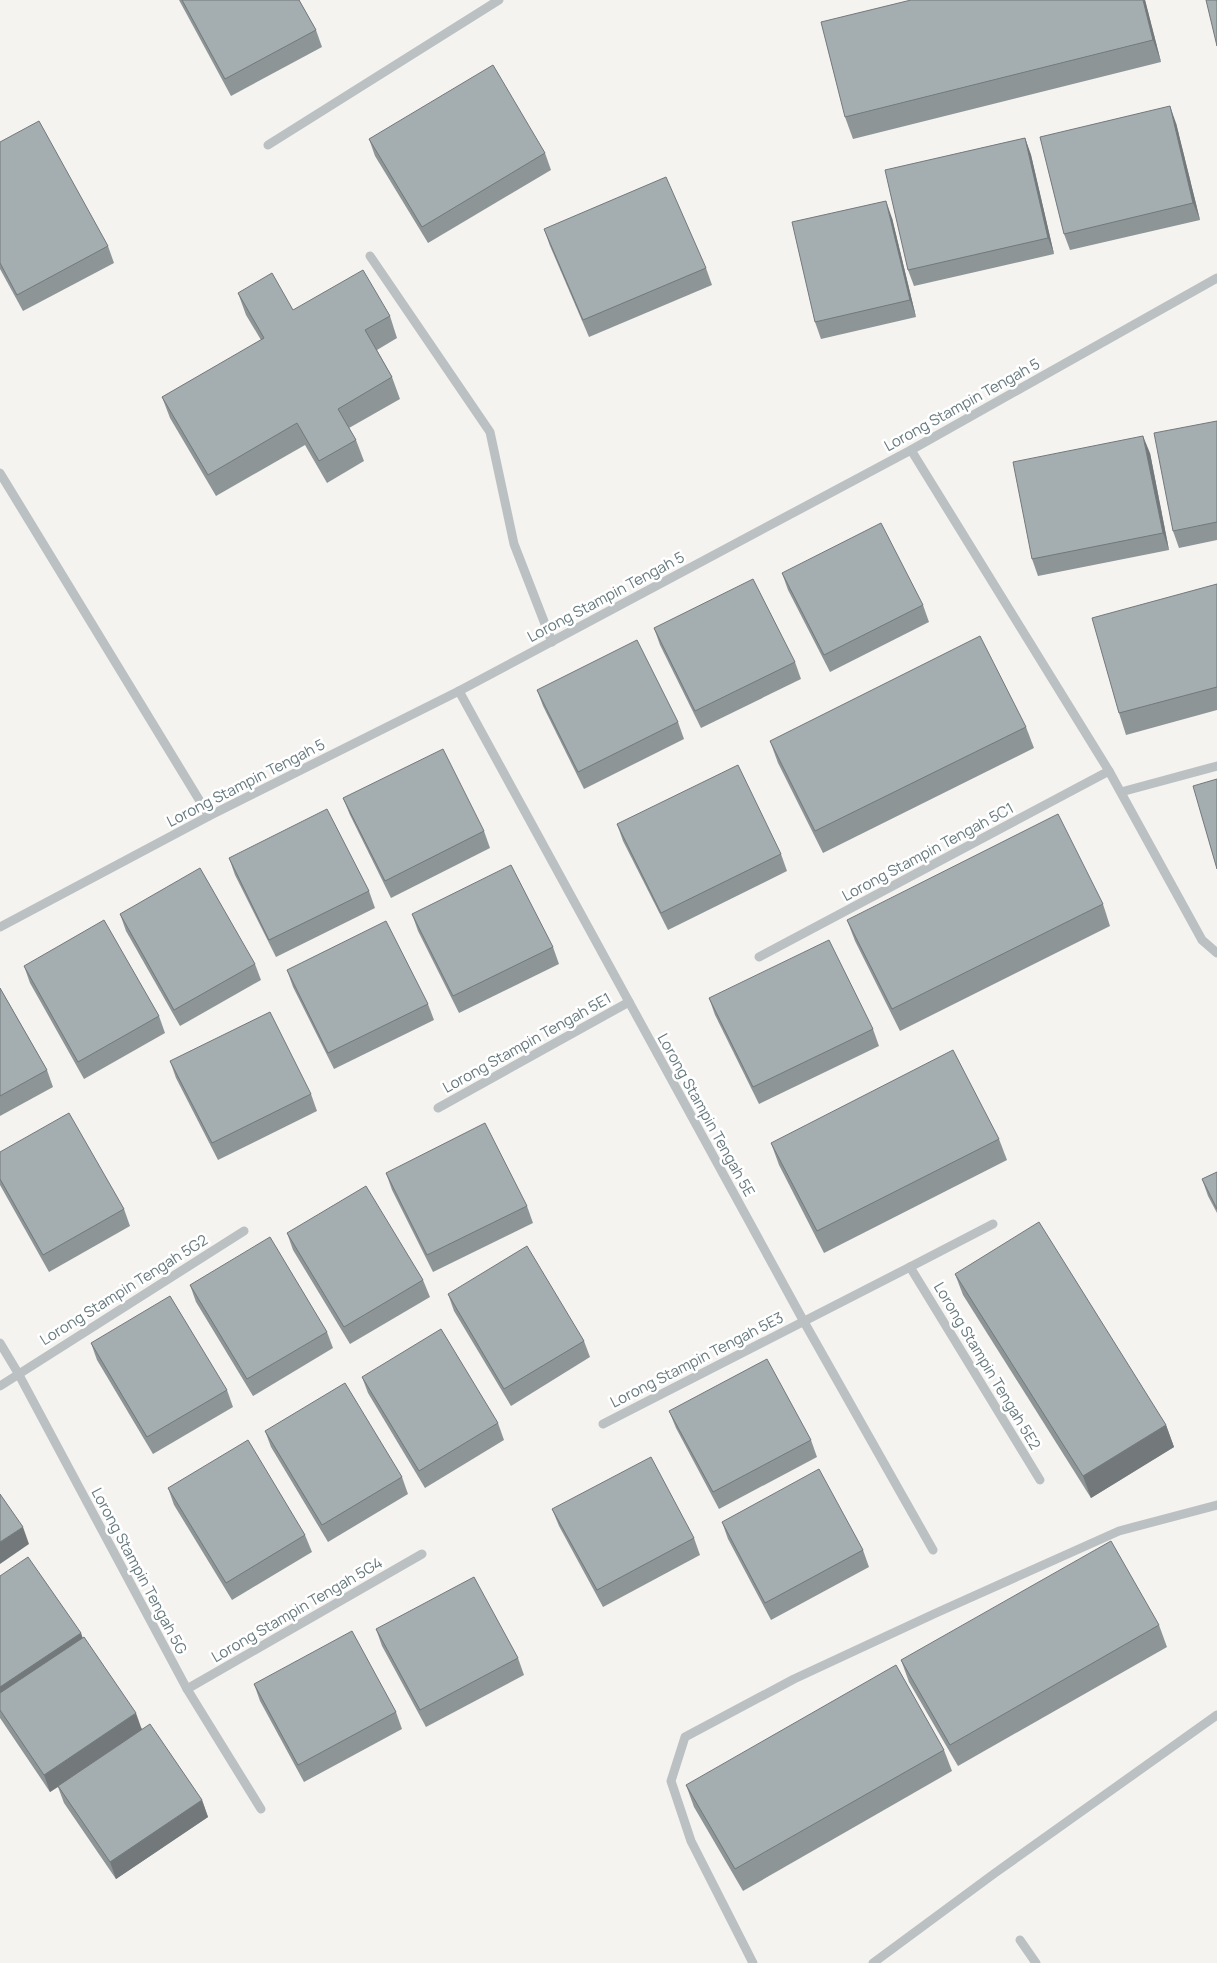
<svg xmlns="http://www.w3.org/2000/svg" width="1217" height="1963" viewBox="0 0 1217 1963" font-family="Manrope,sans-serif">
<rect width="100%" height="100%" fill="#f4f3f0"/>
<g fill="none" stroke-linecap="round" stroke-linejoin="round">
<g stroke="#bbc0c2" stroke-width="9">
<path d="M 268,145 L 499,0"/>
<path d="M 370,256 L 490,432 L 514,544 L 552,642"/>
<path d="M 911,450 L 1109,771 L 1202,940 L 1217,953"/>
<path d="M 0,473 L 209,816"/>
<path d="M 459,691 L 803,1320 L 933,1550"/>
<path d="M 1121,792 L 1217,766"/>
<path d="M 0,927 L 209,816 L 459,691 L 911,450 L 1217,278"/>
<path d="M 759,957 L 1109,771"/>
<path d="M 438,1108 L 629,1002"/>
<path d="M 910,1267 L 993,1224"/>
<path d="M 0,1343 L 18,1373 L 187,1689 L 261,1809"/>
<path d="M 0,1386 L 244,1231"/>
<path d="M 603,1424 L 910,1267 L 1040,1480"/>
<path d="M 187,1689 L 422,1554"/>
<path d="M 1020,1940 L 1036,1963"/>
<path d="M 753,1963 L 691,1841 L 671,1781 L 685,1737 L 794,1679 L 936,1613 L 1119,1531 L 1217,1505"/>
<path d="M 873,1963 L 995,1873 L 1217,1715"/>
</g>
</g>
<g fill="#8d9597">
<path d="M 179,0 L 299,0 L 316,30 L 322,47 L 231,96 Z"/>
<path d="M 1145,0 L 1161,62 L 853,139 L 845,117 Z"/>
<path d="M 1176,123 L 1200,220 L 1070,250 L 1064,234 Z"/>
<path d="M 1025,138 L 1031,155 L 1054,254 L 914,286 L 908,270 Z"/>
<path d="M 369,139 L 545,153 L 551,170 L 428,243 L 375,156 Z"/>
<path d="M 0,142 L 108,246 L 114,263 L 23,311 L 0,269 Z"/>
<path d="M 892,218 L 916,317 L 821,339 L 815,322 Z"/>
<path d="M 544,229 L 706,268 L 712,285 L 589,337 L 550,246 Z"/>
<path d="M 238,293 L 293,310 L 390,316 L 397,338 L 377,350 L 392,377 L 400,399 L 349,428 L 356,440 L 364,461 L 327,483 L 305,445 L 216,496 L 170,418 L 162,397 L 261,340 L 246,315 Z"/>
<path d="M 1217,421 L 1217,540 L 1179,548 L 1173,531 Z"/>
<path d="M 1150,453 L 1169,550 L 1038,576 L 1032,559 Z"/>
<path d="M 782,573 L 923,605 L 929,622 L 830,672 L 788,590 Z"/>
<path d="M 1217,584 L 1217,710 L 1126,735 L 1119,713 Z"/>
<path d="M 654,628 L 795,662 L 801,679 L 701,728 L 660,645 Z"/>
<path d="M 537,690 L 678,722 L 684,739 L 584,789 L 543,706 Z"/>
<path d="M 1026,727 L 1034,748 L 823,853 L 778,763 L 770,741 Z"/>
<path d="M 343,798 L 484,831 L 490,848 L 391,898 L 350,815 Z"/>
<path d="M 617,824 L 781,854 L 787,871 L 668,930 L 623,841 Z"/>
<path d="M 229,858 L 369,891 L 375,908 L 276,957 L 235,875 Z"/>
<path d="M 1103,904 L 1110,926 L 900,1031 L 855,941 L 847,920 Z"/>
<path d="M 120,914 L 255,964 L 261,980 L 180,1026 L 126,931 Z"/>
<path d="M 412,914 L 553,947 L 559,964 L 459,1013 L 418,931 Z"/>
<path d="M 24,966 L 159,1016 L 165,1033 L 84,1079 L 30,983 Z"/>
<path d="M 287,970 L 428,1004 L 434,1020 L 334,1069 L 293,987 Z"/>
<path d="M 0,988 L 47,1070 L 53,1087 L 0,1116 Z"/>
<path d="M 709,998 L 873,1029 L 879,1046 L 759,1104 L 715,1015 Z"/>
<path d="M 170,1061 L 311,1094 L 317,1111 L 218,1160 L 176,1078 Z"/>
<path d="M 999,1139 L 1007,1160 L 824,1253 L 779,1165 L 771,1143 Z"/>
<path d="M 0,1152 L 124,1209 L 130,1226 L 49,1272 L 0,1185 Z"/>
<path d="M 1217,1172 L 1217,1213 L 1208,1196 L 1202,1179 Z"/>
<path d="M 386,1173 L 527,1206 L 533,1223 L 433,1272 L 392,1190 Z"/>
<path d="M 287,1233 L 423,1280 L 430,1297 L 350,1344 L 293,1250 Z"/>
<path d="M 955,1274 L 1166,1425 L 1174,1447 L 1091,1498 L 963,1295 Z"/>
<path d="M 190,1285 L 327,1332 L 333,1348 L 253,1396 L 196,1302 Z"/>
<path d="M 448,1294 L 584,1341 L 590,1357 L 511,1406 L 454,1311 Z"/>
<path d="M 91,1343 L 227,1390 L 233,1407 L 153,1454 L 97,1360 Z"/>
<path d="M 362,1377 L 498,1423 L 504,1440 L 425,1488 L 368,1393 Z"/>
<path d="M 669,1411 L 811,1440 L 817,1457 L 719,1509 L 676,1428 Z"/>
<path d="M 265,1431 L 402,1477 L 408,1494 L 328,1542 L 271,1447 Z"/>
<path d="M 168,1488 L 305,1535 L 312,1552 L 232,1600 L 174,1505 Z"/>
<path d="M 552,1509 L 694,1538 L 700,1555 L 603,1607 L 559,1526 Z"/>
<path d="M 722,1522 L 863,1550 L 869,1567 L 771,1620 L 728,1539 Z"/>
<path d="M 0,1576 L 81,1633 L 82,1638 L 142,1729 L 202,1800 L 208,1817 L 116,1879 L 64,1803 L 58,1787 L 50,1792 L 0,1718 Z"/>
<path d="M 1159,1625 L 1167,1647 L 958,1766 L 909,1682 L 901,1660 Z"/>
<path d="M 376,1629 L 518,1658 L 524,1675 L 426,1727 L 382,1646 Z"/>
<path d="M 254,1684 L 396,1712 L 402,1729 L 304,1782 L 260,1701 Z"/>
<path d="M 944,1750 L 952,1771 L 743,1891 L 694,1807 L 686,1785 Z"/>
</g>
<g fill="#73797b">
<path d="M 1143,0 L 1145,0 L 1161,62 L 1153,40 Z"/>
<path d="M 1170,106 L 1176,123 L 1200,220 L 1193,203 Z"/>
<path d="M 1025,138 L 1031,155 L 1054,254 L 1048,238 Z"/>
<path d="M 886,201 L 892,218 L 916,317 L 910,300 Z"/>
<path d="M 1143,436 L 1150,453 L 1169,550 L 1163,533 Z"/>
<path d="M 1166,1425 L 1174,1447 L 1091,1498 L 1083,1476 Z"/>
<path d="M 23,1527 L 29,1544 L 0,1564 L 0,1542 Z"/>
<path d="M 81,1633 L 87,1650 L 0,1708 L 0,1687 Z"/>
<path d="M 136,1713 L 142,1730 L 50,1792 L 44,1775 Z"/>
<path d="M 202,1800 L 208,1817 L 116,1879 L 110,1862 Z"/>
</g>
<g fill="#a4adb0" stroke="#73797b">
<path d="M 182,0 L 299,0 L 316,30 L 225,79 Z"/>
<path d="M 911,0 L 1143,0 L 1153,40 L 845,117 L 821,22 Z"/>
<path d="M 1206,0 L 1217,0 L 1217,46 Z"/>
<path d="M 493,65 L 545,153 L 422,227 L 369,139 Z"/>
<path d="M 1170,106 L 1193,203 L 1064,234 L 1040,137 Z"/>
<path d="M 39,121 L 108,246 L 17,295 L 0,263 L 0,142 Z"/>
<path d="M 1025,138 L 1048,238 L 908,270 L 885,170 Z"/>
<path d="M 666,177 L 706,268 L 583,320 L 544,229 Z"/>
<path d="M 886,201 L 910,300 L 815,322 L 792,222 Z"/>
<path d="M 363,270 L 390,316 L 365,330 L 392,377 L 338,409 L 356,440 L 319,461 L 297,423 L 208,475 L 162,397 L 264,338 L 238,293 L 272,273 L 293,310 Z"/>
<path d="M 1217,421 L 1217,522 L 1173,531 L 1154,433 Z"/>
<path d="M 1143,436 L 1163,533 L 1032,559 L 1013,462 Z"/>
<path d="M 881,523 L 923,605 L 824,655 L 782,573 Z"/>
<path d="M 753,579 L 795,662 L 695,711 L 654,628 Z"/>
<path d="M 1217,584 L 1217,687 L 1119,713 L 1092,618 Z"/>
<path d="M 980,636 L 1026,727 L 815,831 L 770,741 Z"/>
<path d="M 637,640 L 678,722 L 578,772 L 537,690 Z"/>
<path d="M 443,749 L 484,831 L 385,881 L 343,798 Z"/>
<path d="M 738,765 L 781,854 L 661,913 L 617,824 Z"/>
<path d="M 1217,779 L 1217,869 L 1193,786 Z"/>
<path d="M 327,809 L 369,891 L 269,940 L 229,858 Z"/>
<path d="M 1058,814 L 1103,904 L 892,1009 L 847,920 Z"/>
<path d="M 511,865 L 553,947 L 453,996 L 412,914 Z"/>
<path d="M 200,868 L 255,964 L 174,1010 L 120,914 Z"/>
<path d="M 104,920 L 159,1016 L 78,1062 L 24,966 Z"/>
<path d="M 386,921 L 428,1004 L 328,1053 L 287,970 Z"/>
<path d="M 829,940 L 873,1029 L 753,1087 L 709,998 Z"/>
<path d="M 0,988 L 47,1070 L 0,1096 Z"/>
<path d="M 270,1012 L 311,1094 L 212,1143 L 170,1061 Z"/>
<path d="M 953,1050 L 999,1139 L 817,1231 L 771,1143 Z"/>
<path d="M 69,1113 L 124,1209 L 43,1255 L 0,1179 L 0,1152 Z"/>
<path d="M 485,1123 L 527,1206 L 427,1255 L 386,1173 Z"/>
<path d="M 1217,1172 L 1217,1209 L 1202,1179 Z"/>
<path d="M 366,1186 L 423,1280 L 344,1327 L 287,1233 Z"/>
<path d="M 1039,1222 L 1166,1425 L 1083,1476 L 955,1274 Z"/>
<path d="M 270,1237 L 327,1332 L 247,1379 L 190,1285 Z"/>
<path d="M 527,1246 L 584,1341 L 504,1389 L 448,1294 Z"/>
<path d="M 170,1296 L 227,1390 L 147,1437 L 91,1343 Z"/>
<path d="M 441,1329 L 498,1423 L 419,1471 L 362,1377 Z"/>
<path d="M 767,1359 L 811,1440 L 713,1492 L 669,1411 Z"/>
<path d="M 345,1383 L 402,1477 L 322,1525 L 265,1431 Z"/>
<path d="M 248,1440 L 305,1535 L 226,1583 L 168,1488 Z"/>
<path d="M 651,1457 L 694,1538 L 597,1590 L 552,1509 Z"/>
<path d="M 819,1469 L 863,1550 L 765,1603 L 722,1522 Z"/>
<path d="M 0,1494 L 23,1527 L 0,1542 Z"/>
<path d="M 1111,1541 L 1159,1625 L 950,1745 L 901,1660 Z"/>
<path d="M 28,1557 L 81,1633 L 0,1687 L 0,1576 Z"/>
<path d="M 474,1577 L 518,1658 L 420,1710 L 376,1629 Z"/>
<path d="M 352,1631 L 396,1712 L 298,1765 L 254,1684 Z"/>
<path d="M 84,1637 L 136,1713 L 44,1775 L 0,1710 L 0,1693 Z"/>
<path d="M 896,1665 L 944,1750 L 735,1869 L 686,1785 Z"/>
<path d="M 150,1724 L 202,1800 L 110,1862 L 58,1786 Z"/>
</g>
<g text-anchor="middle" stroke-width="5" stroke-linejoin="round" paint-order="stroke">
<g font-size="15" fill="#65797e" stroke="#fff">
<text transform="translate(962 405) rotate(-29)" y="5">Lorong Stampin Tengah 5</text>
<text transform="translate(606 597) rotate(-28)" y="5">Lorong Stampin Tengah 5</text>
<text transform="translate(246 783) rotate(-27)" y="5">Lorong Stampin Tengah 5</text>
<text transform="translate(928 852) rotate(-28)" y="5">Lorong Stampin Tengah 5C1</text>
<text transform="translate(527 1043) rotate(-29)" y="5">Lorong Stampin Tengah 5E1</text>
<text transform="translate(706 1115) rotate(61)" y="5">Lorong Stampin Tengah 5E</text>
<text transform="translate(124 1290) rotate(-32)" y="5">Lorong Stampin Tengah 5G2</text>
<text transform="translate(697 1360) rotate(-27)" y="5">Lorong Stampin Tengah 5E3</text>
<text transform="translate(987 1366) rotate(59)" y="5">Lorong Stampin Tengah 5E2</text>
<text transform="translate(139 1571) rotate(62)" y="5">Lorong Stampin Tengah 5G</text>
<text transform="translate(297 1610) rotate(-30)" y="5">Lorong Stampin Tengah 5G4</text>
</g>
</g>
</svg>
